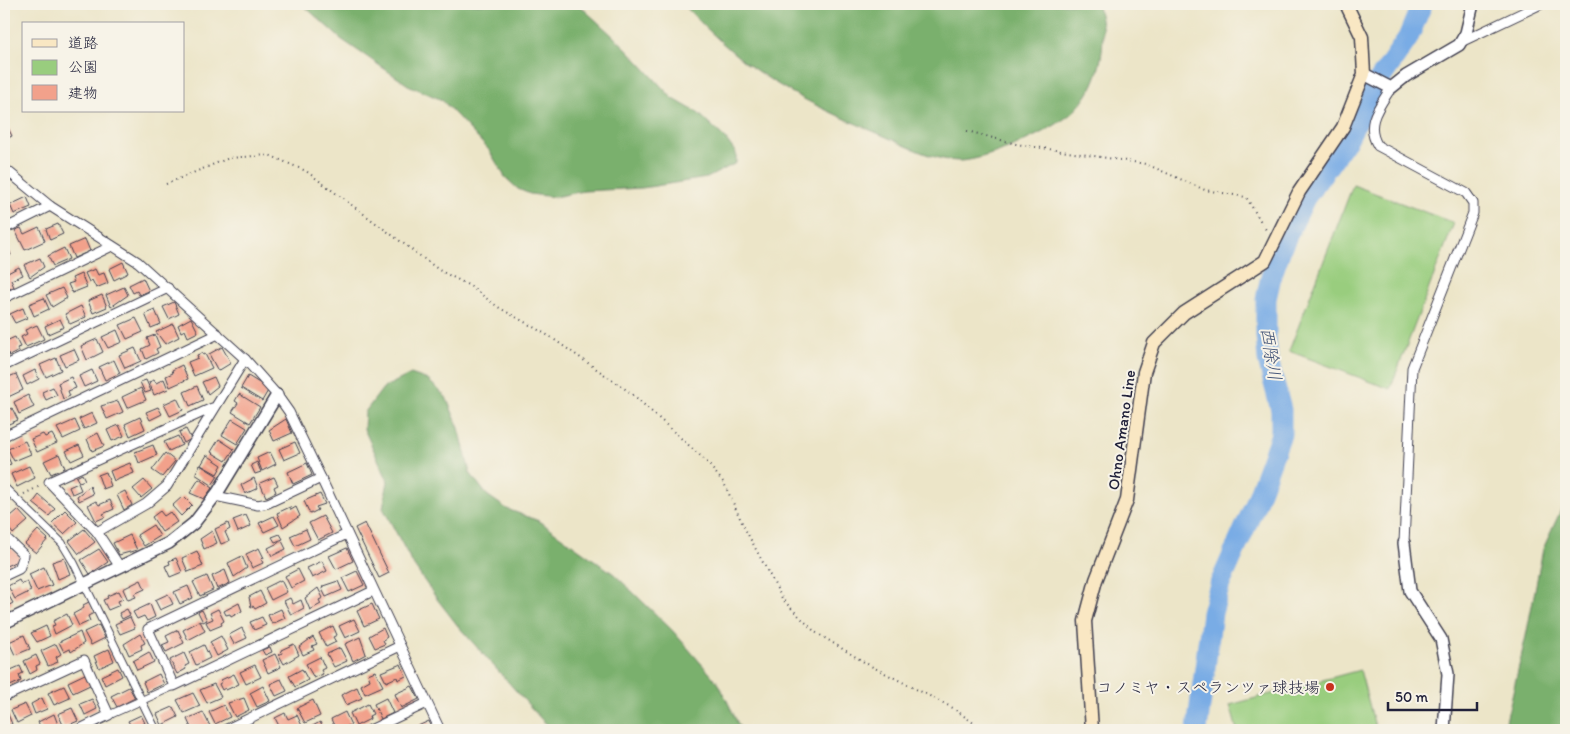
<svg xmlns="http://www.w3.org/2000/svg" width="1570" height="734" viewBox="0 0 1570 734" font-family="Itim,'Klee One',sans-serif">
<rect width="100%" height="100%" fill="#f7f3e8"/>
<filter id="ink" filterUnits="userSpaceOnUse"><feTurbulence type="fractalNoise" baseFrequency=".02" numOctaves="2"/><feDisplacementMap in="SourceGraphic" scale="10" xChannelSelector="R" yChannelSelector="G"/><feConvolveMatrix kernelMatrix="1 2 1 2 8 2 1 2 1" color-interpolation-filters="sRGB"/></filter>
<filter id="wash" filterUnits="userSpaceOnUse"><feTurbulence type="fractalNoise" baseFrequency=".0096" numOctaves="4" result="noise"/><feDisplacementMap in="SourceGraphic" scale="20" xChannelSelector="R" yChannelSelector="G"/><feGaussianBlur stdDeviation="1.12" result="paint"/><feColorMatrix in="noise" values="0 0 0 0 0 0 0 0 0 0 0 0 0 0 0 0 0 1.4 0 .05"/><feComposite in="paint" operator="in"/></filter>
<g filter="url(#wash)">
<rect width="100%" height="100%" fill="#ece5c8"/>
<g fill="#99cd7e" stroke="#5e785c">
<path d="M 1353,185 L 1454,223 L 1390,389 L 1289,351 Z"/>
<path d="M 1360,670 L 1376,730 L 1237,730 L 1230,705 Z"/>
</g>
<g fill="#7ab06d" stroke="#4e6954">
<path d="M 302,4 L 578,4 L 626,48 L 672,98 L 698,113 L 725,138 L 736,153 L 736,163 L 707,178 L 642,188 L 584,191 L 554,197 L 530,194 L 518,189 L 505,177 L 489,150 L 442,100 L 408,85 L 341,39 Z"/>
<path d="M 683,4 L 1097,4 C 1109,38 1102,80 1078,107 C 1061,128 987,161 959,161 C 938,161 910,148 891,139 C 838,116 780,92 735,54 C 717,39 699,21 683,4 Z"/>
<path d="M 411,374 L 428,380 L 446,397 L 459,428 L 470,473 L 487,495 L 507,509 L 539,521 L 614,574 L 672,630 L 719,684 L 741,730 L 554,730 L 543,721 L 458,626 L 437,599 L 414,566 L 383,508 L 388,481 L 364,429 L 365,412 L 383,388 Z"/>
<path d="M 1566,499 L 1566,730 L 1504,730 L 1526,636 L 1543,549 Z"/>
</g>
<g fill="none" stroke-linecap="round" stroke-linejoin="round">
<path stroke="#79ace5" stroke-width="21" d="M 1197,730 L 1212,613 L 1220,584 L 1255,505 L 1281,434 L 1281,410 L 1268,360 L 1266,336 L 1266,299 L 1271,277 L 1282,246 L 1305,198 L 1348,138 L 1372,91 L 1408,38 L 1422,4"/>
</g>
<g id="blocks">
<g fill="#f2a18b">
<path d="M 6,124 L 12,136 L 4,140 L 4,126 Z"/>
<path d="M 7,179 L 10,187 L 4,190 L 4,180 Z"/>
<path d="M 27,197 L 31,207 L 14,214 L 10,205 Z"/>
<path d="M 58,224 L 63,234 L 50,240 L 46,229 Z"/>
<path d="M 39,227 L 45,241 L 25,250 L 15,230 L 21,228 L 24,234 Z"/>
<path d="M 85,239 L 90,251 L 74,258 L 69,246 Z"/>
<path d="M 7,245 L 11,255 L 4,258 L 4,247 Z"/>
<path d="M 64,248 L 69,259 L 53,266 L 48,256 Z"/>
<path d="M 40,258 L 44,267 L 30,277 L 24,265 Z"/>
<path d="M 123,262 L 128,273 L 114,280 L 109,269 Z"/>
<path d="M 19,267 L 23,275 L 11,280 L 14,287 L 8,289 L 4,275 Z"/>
<path d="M 95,269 L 98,275 L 104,273 L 108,283 L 96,288 L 92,280 L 89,282 L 85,273 Z"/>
<path d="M 81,274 L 87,287 L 72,293 L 68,284 L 74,282 L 72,278 Z"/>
<path d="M 143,278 L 149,291 L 139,295 L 137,291 L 133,293 L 129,285 Z"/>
<path d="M 124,287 L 128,295 L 111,307 L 106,295 Z"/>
<path d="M 62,288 L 67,298 L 52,307 L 46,295 Z"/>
<path d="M 102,295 L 107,307 L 93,313 L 88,301 Z"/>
<path d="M 44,298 L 49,309 L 34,316 L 29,304 Z"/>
<path d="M 174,302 L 179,314 L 169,319 L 163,307 Z"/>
<path d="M 81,306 L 86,317 L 70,324 L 65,314 Z"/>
<path d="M 23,308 L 27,318 L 15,323 L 10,314 Z"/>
<path d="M 155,310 L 161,324 L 151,328 L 145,314 Z"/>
<path d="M 136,318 L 143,332 L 127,339 L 120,325 Z"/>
<path d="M 191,318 L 198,332 L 188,337 L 185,330 L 181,332 L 178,325 Z"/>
<path d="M 60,319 L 64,327 L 48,334 L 45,326 Z"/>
<path d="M 173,324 L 179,337 L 165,344 L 156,332 Z"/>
<path d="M 37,325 L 44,339 L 26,347 L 21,337 L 27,334 L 25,330 Z"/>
<path d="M 117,330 L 122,342 L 108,348 L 102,337 Z"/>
<path d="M 155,335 L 160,347 L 156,349 L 158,353 L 146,359 L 142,349 L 150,345 L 147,338 Z"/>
<path d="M 15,337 L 20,347 L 17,348 L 19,351 L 9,356 L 8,353 L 4,354 L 4,342 Z"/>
<path d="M 97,339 L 103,352 L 87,360 L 81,346 Z"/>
<path d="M 222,347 L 231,363 L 218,371 L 209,354 Z"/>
<path d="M 135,348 L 141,361 L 125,368 L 119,355 Z"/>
<path d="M 74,349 L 79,360 L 65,366 L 60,355 Z"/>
<path d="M 202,353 L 203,355 L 205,354 L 212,368 L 194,376 L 188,362 L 198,358 L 197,355 Z"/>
<path d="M 56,358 L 61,370 L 46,377 L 40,365 Z"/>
<path d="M 114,360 L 120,373 L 105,380 L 99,367 Z"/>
<path d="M 182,365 L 188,379 L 170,387 L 166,376 L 173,373 L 172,370 Z"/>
<path d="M 35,370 L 39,379 L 27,385 L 23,376 Z"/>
<path d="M 92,370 L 97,381 L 84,387 L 79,376 Z"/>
<path d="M 16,374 L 23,390 L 6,398 L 4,393 L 4,384 L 8,383 L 6,378 Z"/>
<path d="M 248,376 L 269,389 L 262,401 L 241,388 Z"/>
<path d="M 71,377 L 76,388 L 68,391 L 70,396 L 63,399 L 58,383 Z"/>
<path d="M 214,377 L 218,386 L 208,394 L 202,382 Z"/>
<path d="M 164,379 L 168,389 L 154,395 L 149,382 L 154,380 L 156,383 Z"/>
<path d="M 146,380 L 151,391 L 145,393 L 140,382 Z"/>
<path d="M 197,386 L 203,400 L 190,406 L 184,392 Z"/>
<path d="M 53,387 L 57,395 L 46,400 L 42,392 Z"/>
<path d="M 141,388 L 146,400 L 127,408 L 122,397 Z"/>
<path d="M 239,394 L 260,407 L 250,423 L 232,412 L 238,403 L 235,401 Z"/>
<path d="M 28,395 L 34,407 L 19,414 L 14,402 Z"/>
<path d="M 177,398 L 183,410 L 170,416 L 164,404 Z"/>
<path d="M 118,401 L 123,412 L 107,419 L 101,406 Z"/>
<path d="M 4,405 L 6,411 L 12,408 L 18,420 L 4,426 Z"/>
<path d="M 158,407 L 162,414 L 150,420 L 146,412 Z"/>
<path d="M 92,413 L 97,423 L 84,429 L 79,419 Z"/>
<path d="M 140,417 L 145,429 L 130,436 L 125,424 Z"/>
<path d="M 232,419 L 247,428 L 237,444 L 222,435 Z"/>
<path d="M 286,419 L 292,433 L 274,441 L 269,430 Z"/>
<path d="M 75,420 L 80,431 L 63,439 L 57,428 Z"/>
<path d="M 119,425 L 124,436 L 112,441 L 107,430 Z"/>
<path d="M 186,429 L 191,439 L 184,443 L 179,432 Z"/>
<path d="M 98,433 L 104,446 L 92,451 L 87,439 Z"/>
<path d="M 43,434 L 45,437 L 52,434 L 57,443 L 37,452 L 31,439 Z"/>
<path d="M 178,436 L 182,445 L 169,451 L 164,442 Z"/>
<path d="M 219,439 L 234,449 L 226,461 L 211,452 Z"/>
<path d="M 25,441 L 31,454 L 14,461 L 8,449 Z"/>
<path d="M 295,442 L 300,453 L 284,460 L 279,449 Z"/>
<path d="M 79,445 L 84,455 L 71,461 L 66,451 Z"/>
<path d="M 153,445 L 157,455 L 139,463 L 135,452 Z"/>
<path d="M 4,448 L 11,464 L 4,467 Z"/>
<path d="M 270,452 L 276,464 L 262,471 L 257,458 Z"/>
<path d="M 165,453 L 175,461 L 162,477 L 152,470 Z"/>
<path d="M 59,454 L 65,468 L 51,474 L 44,461 Z"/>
<path d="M 207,455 L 222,465 L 217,474 L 201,465 Z"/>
<path d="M 257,462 L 261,472 L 255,474 L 251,465 Z"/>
<path d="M 130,463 L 134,473 L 114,481 L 110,471 Z"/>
<path d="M 307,463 L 312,475 L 293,484 L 288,472 Z"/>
<path d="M 200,465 L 218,476 L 212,485 L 195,474 Z"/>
<path d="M 29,466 L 35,478 L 17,487 L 11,474 Z"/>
<path d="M 106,472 L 111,486 L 103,489 L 98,475 Z"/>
<path d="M 82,474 L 85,480 L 79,482 L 76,477 Z"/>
<path d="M 274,477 L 278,485 L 274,487 L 276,492 L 266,497 L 260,483 Z"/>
<path d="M 254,478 L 258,488 L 245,494 L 241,485 Z"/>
<path d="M 199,479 L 212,488 L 204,499 L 190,493 Z"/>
<path d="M 144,480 L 152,489 L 141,498 L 133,489 Z"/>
<path d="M 78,483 L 81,490 L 72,494 L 69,487 Z"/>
<path d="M 90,486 L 93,494 L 79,501 L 77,496 Z"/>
<path d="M 125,491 L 132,505 L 124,510 L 117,495 Z"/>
<path d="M 320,494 L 325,504 L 316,507 L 318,510 L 310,514 L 304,501 Z"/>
<path d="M 39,495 L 55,509 L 49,516 L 33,503 Z"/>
<path d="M 183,496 L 192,505 L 181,516 L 172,506 Z"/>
<path d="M 110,500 L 114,509 L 103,514 L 105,517 L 96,521 L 88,505 L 96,501 L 99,505 Z"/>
<path d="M 290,507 L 291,510 L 296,507 L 300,516 L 283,527 L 277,513 Z"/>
<path d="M 18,510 L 28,521 L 13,534 L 4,522 Z"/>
<path d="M 65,510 L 77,522 L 64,534 L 52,523 Z"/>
<path d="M 160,511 L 164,516 L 170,512 L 177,522 L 162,532 L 152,517 Z"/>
<path d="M 246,515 L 251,526 L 238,532 L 233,520 Z"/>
<path d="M 274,516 L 279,525 L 264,532 L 259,523 Z"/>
<path d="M 323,516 L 332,533 L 318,540 L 309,523 Z"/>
<path d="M 228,523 L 230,529 L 225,532 L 229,541 L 221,544 L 215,529 Z"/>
<path d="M 365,523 L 389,573 L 379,578 L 355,528 Z"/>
<path d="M 153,525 L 160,536 L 144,546 L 137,535 Z"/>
<path d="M 84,529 L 95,542 L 79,554 L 69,541 Z"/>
<path d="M 306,529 L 310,539 L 295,546 L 290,536 Z"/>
<path d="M 38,530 L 48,539 L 36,553 L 25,544 Z"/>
<path d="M 212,531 L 217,543 L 204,549 L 200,539 Z"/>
<path d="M 280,534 L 283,539 L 275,542 L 272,537 Z"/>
<path d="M 130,535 L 137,550 L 119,555 L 113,543 Z"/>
<path d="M 282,541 L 286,549 L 272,556 L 268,548 Z"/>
<path d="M 4,542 L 20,556 L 19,560 L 4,567 Z"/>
<path d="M 259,548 L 264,558 L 261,559 L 263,563 L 252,568 L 246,554 Z"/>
<path d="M 347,548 L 353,561 L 336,569 L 329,556 Z"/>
<path d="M 99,549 L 108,562 L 90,574 L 81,560 Z"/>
<path d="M 197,551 L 203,566 L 188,572 L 182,558 Z"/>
<path d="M 242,556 L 247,568 L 234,577 L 228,563 Z"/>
<path d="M 64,558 L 70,574 L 58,579 L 52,562 Z"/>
<path d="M 176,558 L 182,572 L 170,577 L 165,566 L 170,564 L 169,561 Z"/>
<path d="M 322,561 L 327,571 L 312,578 L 307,568 Z"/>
<path d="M 44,567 L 52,585 L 37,591 L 29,574 Z"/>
<path d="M 298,569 L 304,581 L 291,588 L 285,576 Z"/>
<path d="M 225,570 L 230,583 L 217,589 L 212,576 Z"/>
<path d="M 357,571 L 364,585 L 349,592 L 342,578 Z"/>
<path d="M 207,576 L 213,590 L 200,596 L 193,582 Z"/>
<path d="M 19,580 L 21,584 L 27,581 L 31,591 L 15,599 L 8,586 Z"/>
<path d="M 141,580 L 145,589 L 134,594 L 136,597 L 128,600 L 123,589 Z"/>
<path d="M 281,580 L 287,592 L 271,600 L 265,588 Z"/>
<path d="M 338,581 L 342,590 L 326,597 L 322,589 L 323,586 Z"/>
<path d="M 188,586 L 193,598 L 180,604 L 174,592 Z"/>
<path d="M 318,588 L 323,598 L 319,600 L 321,604 L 310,610 L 305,598 Z"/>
<path d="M 6,591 L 13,603 L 4,608 L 4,592 Z"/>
<path d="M 119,591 L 123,599 L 118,601 L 120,605 L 108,610 L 103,600 L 108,598 L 107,596 Z"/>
<path d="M 260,591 L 266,603 L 255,609 L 253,606 L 251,607 L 249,597 Z"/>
<path d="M 168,594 L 173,604 L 160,610 L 155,600 Z"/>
<path d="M 290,598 L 293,604 L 301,600 L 304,608 L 291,615 L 284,601 Z"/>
<path d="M 89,602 L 94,613 L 88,616 L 90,621 L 79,626 L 73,614 L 84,608 L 83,605 Z"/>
<path d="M 239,603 L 242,611 L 231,617 L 230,614 L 226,615 L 224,611 Z"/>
<path d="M 150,604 L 155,617 L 147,621 L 144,616 L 137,619 L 133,612 Z"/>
<path d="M 372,604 L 379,619 L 364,626 L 357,611 Z"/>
<path d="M 127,609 L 130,615 L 122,619 L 119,613 Z"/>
<path d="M 218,609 L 224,621 L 221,623 L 222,625 L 210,630 L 206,622 L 213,619 L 210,613 Z"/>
<path d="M 281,609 L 285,618 L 272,624 L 268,615 Z"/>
<path d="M 202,610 L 207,620 L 203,622 L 198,612 Z"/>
<path d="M 67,614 L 72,625 L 55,634 L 52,626 L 55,625 L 53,621 Z"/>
<path d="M 130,617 L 135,628 L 120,634 L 115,624 Z"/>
<path d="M 262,617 L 266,625 L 254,630 L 250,622 Z"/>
<path d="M 354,619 L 360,631 L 345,638 L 339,626 Z"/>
<path d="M 200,621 L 205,631 L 188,640 L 183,630 Z"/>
<path d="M 99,625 L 105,638 L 91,645 L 84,632 Z"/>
<path d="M 46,626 L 50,636 L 37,642 L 31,633 Z"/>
<path d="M 333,626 L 337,635 L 333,637 L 336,642 L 326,647 L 319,633 Z"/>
<path d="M 242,628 L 247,638 L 234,644 L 229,635 Z"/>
<path d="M 383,628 L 387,637 L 383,640 L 385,644 L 375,648 L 369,636 Z"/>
<path d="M 178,630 L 184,643 L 166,652 L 162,645 L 169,642 L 166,636 Z"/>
<path d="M 80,632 L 84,643 L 71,652 L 70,649 L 64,652 L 59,642 Z"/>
<path d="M 140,634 L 145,643 L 141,645 L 142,649 L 129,655 L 124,644 Z"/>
<path d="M 24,635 L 30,649 L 15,655 L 9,642 Z"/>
<path d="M 221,636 L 228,650 L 217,656 L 210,642 Z"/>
<path d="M 313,637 L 317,644 L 312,646 L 314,650 L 303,655 L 299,647 Z"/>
<path d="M 360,637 L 366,654 L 353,661 L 345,644 Z"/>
<path d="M 56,644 L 61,654 L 56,657 L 58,662 L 48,666 L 41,651 Z"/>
<path d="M 294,644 L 299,655 L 284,664 L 279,655 L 282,653 L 281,650 Z"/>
<path d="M 204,645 L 210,658 L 196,665 L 190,652 Z"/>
<path d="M 270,647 L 272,652 L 265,655 L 262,650 Z"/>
<path d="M 340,648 L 347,661 L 334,667 L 327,654 Z"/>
<path d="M 109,649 L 114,661 L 99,668 L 94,656 Z"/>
<path d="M 149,652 L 154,662 L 137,670 L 133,661 Z"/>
<path d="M 184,653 L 189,664 L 185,666 L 186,669 L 177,674 L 170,660 Z"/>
<path d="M 275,654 L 281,667 L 268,673 L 262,660 Z"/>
<path d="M 36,655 L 40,664 L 36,666 L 37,670 L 30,674 L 24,661 Z"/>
<path d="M 320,657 L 325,668 L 321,670 L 323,674 L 314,678 L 306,664 Z"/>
<path d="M 401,664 L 406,676 L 398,680 L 397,677 L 386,682 L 381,672 Z"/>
<path d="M 255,665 L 261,677 L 246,684 L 240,672 Z"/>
<path d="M 20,666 L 23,673 L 19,675 L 21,681 L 10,686 L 4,673 Z"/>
<path d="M 118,668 L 122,676 L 105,685 L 101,676 Z"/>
<path d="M 302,669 L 308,680 L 295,687 L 289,676 Z"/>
<path d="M 375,671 L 383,686 L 365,694 L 361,685 L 370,680 L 368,674 Z"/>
<path d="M 85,674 L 90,685 L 73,693 L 68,682 Z"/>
<path d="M 159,674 L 164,684 L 147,692 L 143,682 Z"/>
<path d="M 234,674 L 239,684 L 226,690 L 225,688 L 222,690 L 219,684 L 222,682 L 221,680 Z"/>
<path d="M 281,679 L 287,691 L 276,696 L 270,684 Z"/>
<path d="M 214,684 L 221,697 L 207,703 L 200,690 Z"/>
<path d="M 64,686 L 70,698 L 54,705 L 48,693 Z"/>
<path d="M 263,686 L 270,701 L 257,707 L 250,693 Z"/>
<path d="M 412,686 L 419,699 L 401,708 L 395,694 Z"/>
<path d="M 129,687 L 135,698 L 117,707 L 111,696 Z"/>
<path d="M 357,687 L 362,698 L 346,705 L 341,695 Z"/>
<path d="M 193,693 L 200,706 L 184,713 L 177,700 Z"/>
<path d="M 42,698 L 47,709 L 35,714 L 31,704 Z"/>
<path d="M 244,698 L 249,710 L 235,717 L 228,703 Z"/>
<path d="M 386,698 L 393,713 L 381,719 L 374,704 Z"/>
<path d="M 92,699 L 97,709 L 85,715 L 80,704 Z"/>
<path d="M 313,700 L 320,716 L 305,723 L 297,708 Z"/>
<path d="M 25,704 L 31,716 L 17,723 L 11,710 Z"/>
<path d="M 368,704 L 373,714 L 369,716 L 370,719 L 356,726 L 350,713 Z"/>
<path d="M 224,705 L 230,717 L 215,724 L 209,712 Z"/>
<path d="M 173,707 L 178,717 L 162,725 L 157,714 Z"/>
<path d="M 72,708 L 78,721 L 64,727 L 58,714 Z"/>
<path d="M 7,712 L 12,724 L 4,728 L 4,714 Z"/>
<path d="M 203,712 L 211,728 L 192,730 L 187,719 Z"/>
<path d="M 345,712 L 351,725 L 336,730 L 331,719 Z"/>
<path d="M 285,713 L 288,719 L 297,715 L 303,728 L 281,730 L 275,718 Z"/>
<path d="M 54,714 L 60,730 L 42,730 L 38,722 Z"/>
<path d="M 141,715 L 145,723 L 142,724 L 145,730 L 133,730 L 128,721 Z"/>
<path d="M 429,721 L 433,730 L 409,730 Z"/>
<path d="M 320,722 L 324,730 L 310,730 L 309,728 Z"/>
</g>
</g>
</g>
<g filter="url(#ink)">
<use href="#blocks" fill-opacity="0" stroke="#403f50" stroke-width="1"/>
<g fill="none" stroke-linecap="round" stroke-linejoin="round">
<g stroke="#403f50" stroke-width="9">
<g id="pedestrian">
<path d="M 4,487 L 62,543 L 74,563 L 156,730"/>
<path d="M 109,715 L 174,686"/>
</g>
</g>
<g stroke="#403f50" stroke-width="11">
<g id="minor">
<path d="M 1463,41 L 1541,4"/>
<path d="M 1391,88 C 1379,107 1364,124 1378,146 L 1466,193 L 1473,203 L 1473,213 L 1412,368 L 1404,543"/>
<path d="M 4,168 L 50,206 L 138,262 L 245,359 L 277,395 L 289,412 L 321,478 L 440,730"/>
<path d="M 4,229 L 50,206"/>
<path d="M 4,298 L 112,246"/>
<path d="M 4,366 L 168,288"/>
<path d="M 4,436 L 218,334"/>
<path d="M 215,496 L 258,505 L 268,503 L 321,478"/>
<path d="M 97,532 L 146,504 L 167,486 L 245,359"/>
<path d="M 347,534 L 148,629 L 174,686 L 373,591"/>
<path d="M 4,536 L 24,555 L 19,569 L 4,576"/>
<path d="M 120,567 L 97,532 L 49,482 L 212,408"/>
<path d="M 4,697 L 84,660 L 109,715 L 78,730"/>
<path d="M 225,730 L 400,646"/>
<path d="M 370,730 L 427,703"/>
</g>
</g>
<g stroke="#403f50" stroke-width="14">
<g id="tertiary">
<path d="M 1364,74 L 1391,88 L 1406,76 L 1459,45 L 1466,33 L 1473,4"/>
<path d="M 1404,543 L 1410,591 L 1441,639 L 1448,674 L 1444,730"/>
<path d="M 4,623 L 169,543 L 194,523 L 218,492 L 277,395"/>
</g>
</g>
<g stroke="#403f50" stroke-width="15">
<path id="secondary" d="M 1092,730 L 1085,621 L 1096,580 L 1127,500 L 1144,372 L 1154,343 L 1184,313 L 1265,261 L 1299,192 L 1343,127 L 1364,74 L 1362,37 L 1346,4"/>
</g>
<g stroke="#403f50" stroke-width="2" stroke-dasharray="1 4" stroke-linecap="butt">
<path d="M 967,131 L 1016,144 L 1146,164 L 1205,190 L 1246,197 L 1266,230"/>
<path d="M 166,184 L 229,158 L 269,155 L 306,171 L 439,270 L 470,286 L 498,307 L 549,336 L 631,393 L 705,460 L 724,483 L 744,527 L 783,600 L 815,632 L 869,665 L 953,708 L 983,730"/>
<path d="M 24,494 L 40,486"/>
</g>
<use href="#pedestrian" stroke="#fff" stroke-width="7"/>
<use href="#minor" stroke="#fff" stroke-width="9"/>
<use href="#tertiary" stroke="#fff" stroke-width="11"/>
<use href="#secondary" stroke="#f9e7c3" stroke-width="12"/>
</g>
</g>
<circle fill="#c8321e" stroke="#f7f3e8" stroke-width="2" cx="1330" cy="687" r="5"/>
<g text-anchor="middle" stroke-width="4" stroke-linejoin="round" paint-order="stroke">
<g font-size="16" fill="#22223b" stroke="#f7f3e8">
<text transform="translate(1121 430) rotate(-82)" y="6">Ohno Amano Line</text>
</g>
<g font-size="16" fill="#22223b" stroke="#f7f3e8" text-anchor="end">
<text x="1320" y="693">コノミヤ・スペランツァ球技場</text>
</g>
<g font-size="18" font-style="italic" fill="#405276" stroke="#f7f3e8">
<text transform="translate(1271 354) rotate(81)" y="6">西除川</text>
</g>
</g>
<rect width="1570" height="734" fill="none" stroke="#f7f3e8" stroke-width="20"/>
<rect x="22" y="22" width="162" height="90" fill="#f7f3e8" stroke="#a29fa3"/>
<rect x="32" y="39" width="25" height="8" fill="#f9e7c3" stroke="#a29fa3"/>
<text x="68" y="48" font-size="15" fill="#22223b">道路</text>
<rect x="32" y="60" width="25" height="15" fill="#99cd7e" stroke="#a29fa3"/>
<text x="68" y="72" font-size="15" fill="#22223b">公園</text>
<rect x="32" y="85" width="25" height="15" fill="#f2a18b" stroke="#a29fa3"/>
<text x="68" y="98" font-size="15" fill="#22223b">建物</text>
<path d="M1388 702v8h89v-8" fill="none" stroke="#22223b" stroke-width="2.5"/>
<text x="1395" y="702" font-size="15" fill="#22223b" stroke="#f7f3e8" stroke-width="4" paint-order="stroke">50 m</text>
</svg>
